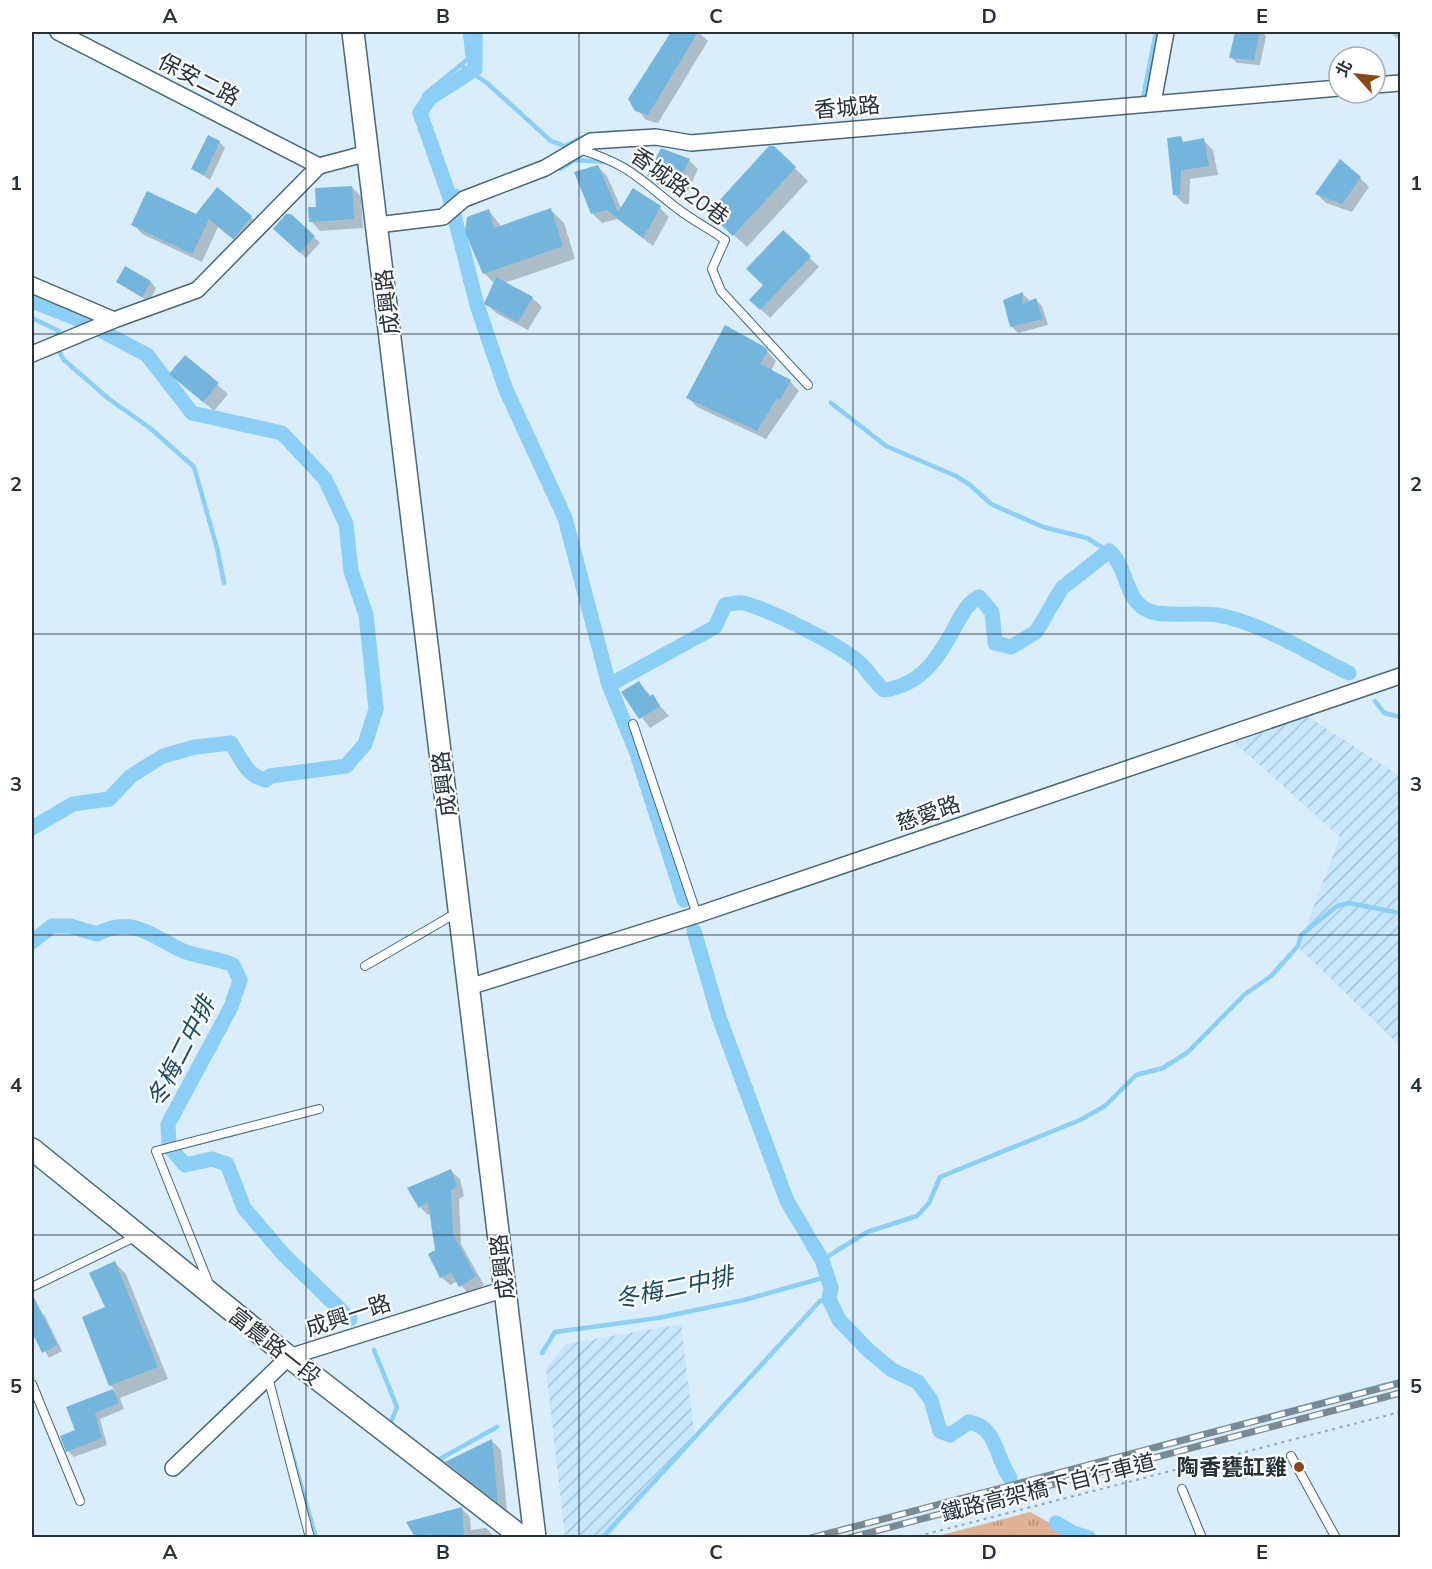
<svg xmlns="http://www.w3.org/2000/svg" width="1432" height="1569" viewBox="0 0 1432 1569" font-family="Mulish,'Noto Sans TC',sans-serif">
<defs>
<pattern id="industrial-furrows" width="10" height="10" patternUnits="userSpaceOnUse" patternTransform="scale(1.5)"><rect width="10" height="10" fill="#c5e6fb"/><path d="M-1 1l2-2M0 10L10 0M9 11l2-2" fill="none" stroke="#a9c6d8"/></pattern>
<pattern id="grass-tufts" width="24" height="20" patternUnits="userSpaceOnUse" patternTransform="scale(1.5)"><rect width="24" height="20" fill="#dfb195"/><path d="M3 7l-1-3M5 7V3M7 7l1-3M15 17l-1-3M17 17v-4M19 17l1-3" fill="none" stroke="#b5917b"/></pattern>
</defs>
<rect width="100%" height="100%" fill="#d9edfa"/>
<g fill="url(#industrial-furrows)">
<path d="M 1308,717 L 1400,776 L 1400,1046 L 1298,947 L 1340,837 L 1235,743 Z"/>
<path d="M 681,1324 L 695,1440 L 608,1537 L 565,1537 L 546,1369 L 566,1344 Z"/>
</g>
<path fill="url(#grass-tufts)" d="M 1030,1512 L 1076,1537 L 934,1537 Z"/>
<g fill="#0003">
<path d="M 673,32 L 698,32 L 708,41 L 658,123 L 646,120 L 630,99 Z"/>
<path d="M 1236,32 L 1261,32 L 1266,36 L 1260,65 L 1237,63 L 1231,57 Z"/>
<path d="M 1389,32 L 1400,32 L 1400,41 L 1391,33 Z"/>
<path d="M 1180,138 L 1185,143 L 1203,140 L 1213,150 L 1218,175 L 1190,179 L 1189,204 L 1184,204 L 1175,195 Z"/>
<path d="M 219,142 L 225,148 L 210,180 L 193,169 Z"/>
<path d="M 773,147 L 808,181 L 747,247 L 723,225 Z"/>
<path d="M 689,160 L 698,169 L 685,198 L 658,185 L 649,176 Z"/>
<path d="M 598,167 L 607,176 L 622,210 L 660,208 L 669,217 L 653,246 L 617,219 L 602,223 L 593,214 Z"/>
<path d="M 1360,178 L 1369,187 L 1352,212 L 1326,203 L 1317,194 Z"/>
<path d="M 352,187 L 361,197 L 363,228 L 320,231 L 311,221 L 318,208 Z"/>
<path d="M 551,210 L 564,223 L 575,259 L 504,283 L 532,298 L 542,307 L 528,330 L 496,313 L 486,303 L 495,284 L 484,273 L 489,211 L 502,227 Z"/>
<path d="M 196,215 L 251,217 L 260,226 L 243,247 L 218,227 L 202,262 L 142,234 L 133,224 Z"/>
<path d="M 783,232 L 819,267 L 770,318 L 751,300 L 765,286 Z"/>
<path d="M 281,235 L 314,237 L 320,243 L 306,258 Z"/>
<path d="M 118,282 L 151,282 L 156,288 L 149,302 Z"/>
<path d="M 1023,294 L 1029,300 L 1028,303 L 1036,300 L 1042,306 L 1048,325 L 1018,333 L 1012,327 L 1004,301 Z"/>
<path d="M 763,347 L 776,361 L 771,371 L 790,381 L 799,391 L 766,439 L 697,407 L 688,398 Z"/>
<path d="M 185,357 L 228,394 L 214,411 L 181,383 Z"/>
<path d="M 639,683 L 669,716 L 650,728 L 623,693 Z"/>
<path d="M 451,1171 L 460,1179 L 464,1196 L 459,1199 L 461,1244 L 484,1285 L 469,1295 L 458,1281 L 450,1285 L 441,1277 L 431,1214 L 428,1215 L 420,1207 Z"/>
<path d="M 115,1263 L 126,1274 L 168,1379 L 120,1398 L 124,1409 L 100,1419 L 107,1445 L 74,1457 L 68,1451 L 77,1431 L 68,1408 L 115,1390 L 110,1385 L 107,1308 Z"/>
<path d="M 39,1310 L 45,1316 L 62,1351 L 49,1358 L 32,1329 L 32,1313 Z"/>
<path d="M 492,1441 L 501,1450 L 507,1510 L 456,1471 Z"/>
<path d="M 461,1508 L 470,1517 L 471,1530 L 486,1528 L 495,1537 L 416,1536 Z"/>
</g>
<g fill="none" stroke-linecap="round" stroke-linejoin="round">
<g stroke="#8bcef6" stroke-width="4.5">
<path d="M 461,65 L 487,83 L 551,141 L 565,146 L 583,137"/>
<path d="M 424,95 L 468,59 L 465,32"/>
<path d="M 1143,98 L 1156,32"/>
<path d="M 606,133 L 648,131"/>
<path d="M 560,169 L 574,160 L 604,162"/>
<path d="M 449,195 L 457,191 L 460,194"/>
<path d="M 32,318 L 59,331 L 56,338"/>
<path d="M 57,348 L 64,360 L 109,399 L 150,428 L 194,467 L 217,548 L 224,583"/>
<path d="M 831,403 L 886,446 L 956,476 L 970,485 L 991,504 L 1043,527 L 1087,538 L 1103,548"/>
<path d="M 1400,654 L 1400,653"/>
<path d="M 1375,701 L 1384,713 L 1400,717"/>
<path d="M 822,1260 L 867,1232 L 917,1216 L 929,1203 L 940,1177 L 1080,1120 L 1105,1106 L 1136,1075 L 1163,1068 L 1188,1052 L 1244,995 L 1271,976 L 1298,946 L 1301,935 L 1337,906 L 1349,903 L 1400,913"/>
<path d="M 374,1350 L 397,1407 L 391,1422"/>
<path d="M 542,1353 L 555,1332 L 658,1318 L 744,1300 L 826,1277"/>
<path d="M 284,1425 L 316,1538"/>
<path d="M 438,1460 L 497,1427"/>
<path d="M 1016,1483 L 1400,1381"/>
<path d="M 602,1538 L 820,1301 L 829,1299"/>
</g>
<g stroke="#8bcef6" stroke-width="15">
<path d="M 475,32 L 475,69 L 430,98 L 420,113 L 449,195 L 477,305 L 506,390 L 565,518 L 609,685 L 636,751 L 684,900"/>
<path d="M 32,301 L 83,321 L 147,355 L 192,413 L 282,433 L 325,479 L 346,524 L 351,571 L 366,615 L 376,709 L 365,744 L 346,766 L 270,776 L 266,780 C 247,777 241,758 231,743 L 195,747 L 163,756 L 131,776 L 109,799 L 73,804 L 32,828"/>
<path d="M 609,685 L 715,627 L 725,605 C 731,604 738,602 743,603 C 768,609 846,647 863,666 C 870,674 875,682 884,690 C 922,685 939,657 956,625 C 963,613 966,604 979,597 L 992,612 L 995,643 L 1011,647 L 1036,632 L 1062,588 L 1109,551 C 1128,566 1124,601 1149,611 C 1167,618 1202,611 1223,616 C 1267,626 1308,653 1349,673"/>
<path d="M 694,931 L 719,1017 L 787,1201 L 822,1260 L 831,1288 L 829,1299 L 839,1320 L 868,1350 L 892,1370 L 918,1382 L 931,1400 L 940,1431 L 950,1435 L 969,1422 C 997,1427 995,1456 1010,1478"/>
<path d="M 32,942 L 52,926 L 70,926 L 97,934 C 133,915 151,936 183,951 C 199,957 217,958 233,965 L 240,980 L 231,1007 L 168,1124 L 169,1146 L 185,1165 L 212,1159 L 227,1164 L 244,1208 L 284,1255 L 350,1319"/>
<path d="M 1056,1523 L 1071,1532 L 1089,1538"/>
</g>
</g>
<g fill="#73b5dc">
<path d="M 671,32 L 698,32 L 648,115 L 635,111 L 628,99 Z"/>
<path d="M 1235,32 L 1260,32 L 1254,60 L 1229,58 Z"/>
<path d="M 208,135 L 220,141 L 204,175 L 191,169 Z"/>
<path d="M 1181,136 L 1183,142 L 1204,138 L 1209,166 L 1181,170 L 1180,195 L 1173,195 L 1167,138 Z"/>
<path d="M 769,146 L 774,146 L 796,167 L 733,236 L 708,213 Z"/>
<path d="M 661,148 L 690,159 L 675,189 L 647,176 Z"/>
<path d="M 1340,159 L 1361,177 L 1342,204 L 1315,194 Z"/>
<path d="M 598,165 L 618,212 L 633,188 L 661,206 L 643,238 L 607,210 L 591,214 L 574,172 Z"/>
<path d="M 352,186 L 354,219 L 309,222 L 308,207 L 316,207 L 315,188 Z"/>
<path d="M 217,187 L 252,216 L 233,239 L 209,219 L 192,254 L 131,225 L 147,191 L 196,214 Z"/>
<path d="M 551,208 L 563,246 L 483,274 L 465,232 L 467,217 L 489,209 L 494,228 Z"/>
<path d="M 286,214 L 291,214 L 315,236 L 300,253 L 273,229 Z"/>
<path d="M 783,230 L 811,256 L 760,310 L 749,300 L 763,285 L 746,269 Z"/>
<path d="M 125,266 L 151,281 L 142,297 L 116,282 Z"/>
<path d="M 496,277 L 533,297 L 518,322 L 484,304 Z"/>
<path d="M 1023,292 L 1022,304 L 1036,298 L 1043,319 L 1010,327 L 1003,300 Z"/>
<path d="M 725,325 L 763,346 L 768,350 L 760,364 L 791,380 L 780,400 L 777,398 L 757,431 L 686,398 Z"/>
<path d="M 185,355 L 219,383 L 203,402 L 169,374 Z"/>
<path d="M 639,681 L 649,697 L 653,694 L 660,706 L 639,719 L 621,692 Z"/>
<path d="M 451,1169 L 457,1187 L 451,1190 L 453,1234 L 476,1276 L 459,1287 L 451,1272 L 440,1278 L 428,1254 L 435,1250 L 428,1202 L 419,1208 L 407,1188 Z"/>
<path d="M 115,1261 L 158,1367 L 109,1386 L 82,1317 L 105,1307 L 89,1273 Z"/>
<path d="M 32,1293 L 57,1345 L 42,1353 L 32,1332 Z"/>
<path d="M 113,1389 L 119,1403 L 95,1413 L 102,1438 L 66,1452 L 60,1436 L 75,1430 L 66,1407 Z"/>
<path d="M 492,1439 L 498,1503 L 445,1462 Z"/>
<path d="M 462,1507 L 464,1538 L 433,1538 L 432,1534 L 415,1537 L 406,1522 Z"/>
</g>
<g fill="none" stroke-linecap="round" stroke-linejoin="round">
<g stroke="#486779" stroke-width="10">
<g id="lane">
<path d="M 578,149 C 629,164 638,178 678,209 C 692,220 710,229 725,240 L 712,269 L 721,291 L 808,385"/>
<path d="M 633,724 L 697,915"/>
<path d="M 365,966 L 458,912"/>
<path d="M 209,1284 L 156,1151 L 319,1109"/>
<path d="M 32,1287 L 137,1236"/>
<path d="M 268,1377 L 310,1538"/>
<path d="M 32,1384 L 80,1501"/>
<path d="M 1291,1456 L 1336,1538"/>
<path d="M 1182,1489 L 1202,1538"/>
</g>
</g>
<g stroke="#486779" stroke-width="18">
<g id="street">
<path d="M 58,32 L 319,166"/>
<path d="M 1375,85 L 1400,83"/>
<path d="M 1153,103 L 1166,32"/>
<path d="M 377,225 L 443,217 L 464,199 L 545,168 L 591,141 L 656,137 L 691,143 L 1339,88"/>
<path d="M 32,285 L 114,320"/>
<path d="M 32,354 L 114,320 L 197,290 L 319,166 L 368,153"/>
<path d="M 469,987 L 697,915 L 1400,676"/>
<path d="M 173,1468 L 289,1357 L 505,1289"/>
</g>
</g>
<g stroke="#486779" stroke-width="24">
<g id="secondary">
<path d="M 353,32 L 535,1538"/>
<path d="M 32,1149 L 289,1357 L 523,1538"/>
</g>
</g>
<path stroke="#96a7b2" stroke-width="2" stroke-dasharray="3 4.5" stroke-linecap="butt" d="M 911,1538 L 1400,1412"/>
<use href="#lane" stroke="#fff" stroke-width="8"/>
<use href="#street" stroke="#fff" stroke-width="15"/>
<use href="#secondary" stroke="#fff" stroke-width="21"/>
<g stroke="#7a8a94" stroke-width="7">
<g id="rail">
<path d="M 811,1538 L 1400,1383"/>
<path d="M 849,1538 L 1400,1393"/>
</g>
</g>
<use href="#rail" stroke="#fff" stroke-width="4.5" stroke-dasharray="14" stroke-linecap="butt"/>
</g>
<path fill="none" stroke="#25323a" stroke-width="1.5" stroke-opacity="0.55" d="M 306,32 L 306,1538M 579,32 L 579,1538M 853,32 L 853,1538M 1126,32 L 1126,1538M 32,334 L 1400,334M 32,634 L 1400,634M 32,935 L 1400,935M 32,1235 L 1400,1235"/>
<circle fill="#884713" stroke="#fff" stroke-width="2" cx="1299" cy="1467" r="6"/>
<g text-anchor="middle" stroke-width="4.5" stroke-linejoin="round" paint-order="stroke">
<g font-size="22" fill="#25323a" stroke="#fff">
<text transform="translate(199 79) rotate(27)" y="8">保安二路</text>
<text transform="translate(847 107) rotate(-5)" y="8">香城路</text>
<text transform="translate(680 186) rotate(36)" y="8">香城路20巷</text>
<text transform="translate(387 302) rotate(-97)" y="8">成興路</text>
<text transform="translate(444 784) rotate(-97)" y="8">成興路</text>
<text transform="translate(928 813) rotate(-19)" y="8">慈愛路</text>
<text transform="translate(502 1267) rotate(-97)" y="8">成興路</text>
<text transform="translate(348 1315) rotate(-18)" y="8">成興一路</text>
<text transform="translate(275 1346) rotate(38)" y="8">富農路一段</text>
<text transform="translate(1048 1487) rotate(-14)" y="8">鐵路高架橋下自行車道</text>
</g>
<g font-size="22" font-weight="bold" fill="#25323a" stroke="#fff" text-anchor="end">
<text x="1287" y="1475">陶香甕缸雞</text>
</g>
<g font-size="24" font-style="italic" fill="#164b66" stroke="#fff">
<text transform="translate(181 1052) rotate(-63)" y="8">冬梅二中排</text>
<text transform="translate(674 1288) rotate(-12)" y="8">冬梅二中排</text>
</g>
</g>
<rect width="1432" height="1569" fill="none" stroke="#ffffff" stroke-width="66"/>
<g transform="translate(1357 75) rotate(297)"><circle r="28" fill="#ffffff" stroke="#a8adb0" stroke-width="1.5"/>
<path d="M0-4.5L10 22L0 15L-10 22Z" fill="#884713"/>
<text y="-9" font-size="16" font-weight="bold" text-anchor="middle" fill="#25323a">北</text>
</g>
<rect x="33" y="33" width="1366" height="1503" fill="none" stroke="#25323a" stroke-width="2"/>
<g font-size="20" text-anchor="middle" font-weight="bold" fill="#25323a">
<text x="170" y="23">A</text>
<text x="443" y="23">B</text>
<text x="716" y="23">C</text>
<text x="989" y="23">D</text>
<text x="1262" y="23">E</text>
<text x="16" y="190">1</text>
<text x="1416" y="190">1</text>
<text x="16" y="491">2</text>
<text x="1416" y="491">2</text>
<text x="16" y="791">3</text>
<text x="1416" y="791">3</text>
<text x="16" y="1092">4</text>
<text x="1416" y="1092">4</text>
<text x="16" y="1393">5</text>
<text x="1416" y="1393">5</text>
<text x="170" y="1559">A</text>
<text x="443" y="1559">B</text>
<text x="716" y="1559">C</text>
<text x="989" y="1559">D</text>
<text x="1262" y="1559">E</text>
</g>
</svg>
